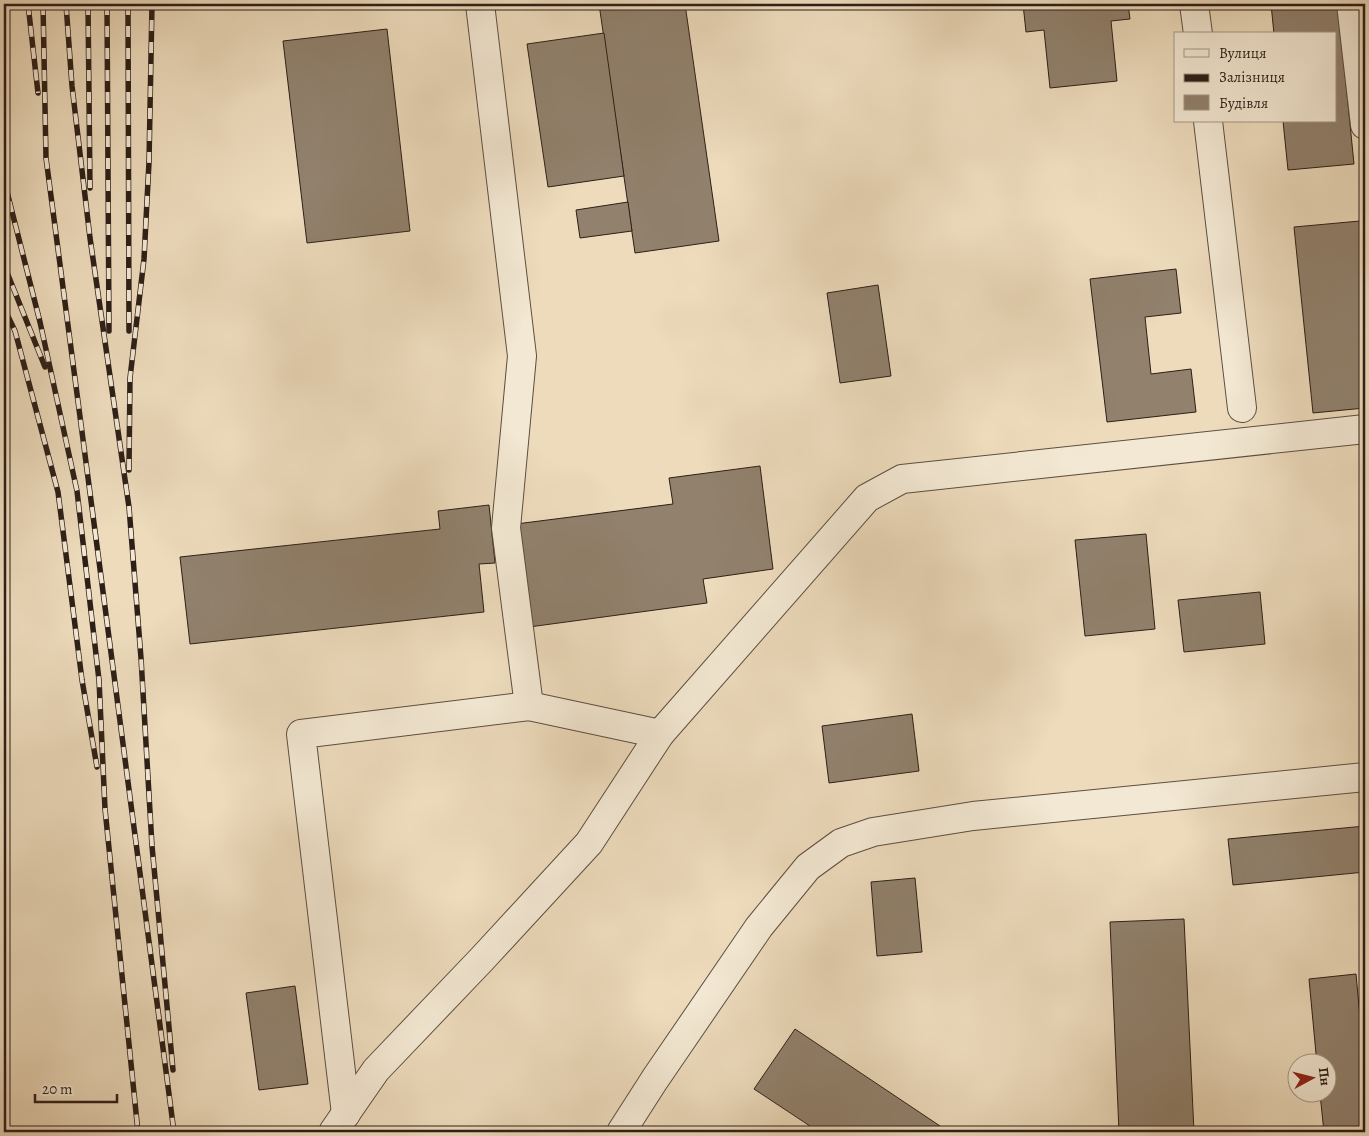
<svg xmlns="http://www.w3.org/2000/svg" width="1369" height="1136" viewBox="0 0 1369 1136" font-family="Alegreya,serif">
<rect width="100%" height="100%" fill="#eddbbc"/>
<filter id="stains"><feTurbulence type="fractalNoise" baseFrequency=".004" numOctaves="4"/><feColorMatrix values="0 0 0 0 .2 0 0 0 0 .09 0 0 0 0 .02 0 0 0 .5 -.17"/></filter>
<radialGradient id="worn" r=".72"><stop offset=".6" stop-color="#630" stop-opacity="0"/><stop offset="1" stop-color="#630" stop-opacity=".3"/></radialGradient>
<g fill="#91816d" stroke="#2d1f18">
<path d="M 599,4 L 685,4 L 719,241 L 635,253 Z"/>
<path d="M 1023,4 L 1128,4 L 1130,19 L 1111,21 L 1117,81 L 1050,88 L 1044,30 L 1026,32 Z"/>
<path d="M 1271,4 L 1338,4 L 1354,164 L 1288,170 L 1283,121 L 1335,121 L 1335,34 L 1274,34 Z"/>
<path d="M 387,29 L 410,231 L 307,243 L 283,41 Z"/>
<path d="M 604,33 L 624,176 L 548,187 L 527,44 Z"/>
<path d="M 628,202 L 632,231 L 580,238 L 576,210 Z"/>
<path d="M 1360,221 L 1365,275 L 1365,408 L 1313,413 L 1294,227 Z"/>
<path d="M 1176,269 L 1181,313 L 1145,317 L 1151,374 L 1191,369 L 1196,412 L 1107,422 L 1090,279 Z"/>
<path d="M 878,285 L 891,376 L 840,383 L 827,293 Z"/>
<path d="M 760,466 L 773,569 L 703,579 L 707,603 L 529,627 L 516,524 L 673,504 L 669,478 Z"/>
<path d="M 489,505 L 495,563 L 479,564 L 484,612 L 190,644 L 180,557 L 440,529 L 438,511 Z"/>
<path d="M 1146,534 L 1155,629 L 1085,636 L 1075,540 Z"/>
<path d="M 1260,592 L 1265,644 L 1184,652 L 1178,600 Z"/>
<path d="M 912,714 L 919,771 L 829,783 L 822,726 Z"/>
<path d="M 1365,826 L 1365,872 L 1233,885 L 1228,839 Z"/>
<path d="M 915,878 L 922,952 L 877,956 L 871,882 Z"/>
<path d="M 1184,919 L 1194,1132 L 1119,1132 L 1110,922 Z"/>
<path d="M 1356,974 L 1365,1071 L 1365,1132 L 1324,1132 L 1320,1094 L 1326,1094 L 1326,1064 L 1317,1064 L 1309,979 Z"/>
<path d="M 295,986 L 308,1084 L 259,1090 L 246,993 Z"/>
<path d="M 795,1029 L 949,1132 L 819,1132 L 754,1089 Z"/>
</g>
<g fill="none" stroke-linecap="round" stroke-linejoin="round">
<g stroke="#5d4e41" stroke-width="30">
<g id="minor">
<path d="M 480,4 L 522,356 L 506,528 L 529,706"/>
<path d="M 1194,4 L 1198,34"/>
<path d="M 1351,4 L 1365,125"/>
<path d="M 1208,121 L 1242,408"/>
<path d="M 346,1114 L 301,734 L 529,706 L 660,734"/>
<path d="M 333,1132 L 376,1070 L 482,959 L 589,843 L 660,734 L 867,498 L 902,479 L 1365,429"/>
<path d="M 621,1132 L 655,1079 L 759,927 L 808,867 L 841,843 L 873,832 L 973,816 L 1365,777"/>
</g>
</g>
<use href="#minor" stroke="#f3e8d3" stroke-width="28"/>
<g stroke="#2d1f18" stroke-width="5.5">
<g id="rail">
<path d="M 28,4 L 38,93"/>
<path d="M 43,4 L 46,158 L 174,1132"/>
<path d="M 66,4 L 72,86 L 90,238 L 129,507 L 141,658 L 152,846 L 173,1070"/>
<path d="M 88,4 L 90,188"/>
<path d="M 107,4 L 109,331"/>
<path d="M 128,4 L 129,331"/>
<path d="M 4,180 L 40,322 L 77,491 L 99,680 L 105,809 L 138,1132"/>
<path d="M 4,265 L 45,367"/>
<path d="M 4,308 L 15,331 L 58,492 L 82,680 L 97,767"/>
<path d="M 129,470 L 130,378 L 144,259 L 149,162 L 152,4"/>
</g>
</g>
<use href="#rail" stroke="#f3e8d3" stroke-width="4" stroke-dasharray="11" stroke-linecap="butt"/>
</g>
<rect width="1369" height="1136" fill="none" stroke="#eddbbc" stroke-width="20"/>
<rect x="5" y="5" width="1359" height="1126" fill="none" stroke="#2d1f18" stroke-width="2.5"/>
<rect x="10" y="10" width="1349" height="1116" fill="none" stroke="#2d1f18"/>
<rect x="1174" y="32" width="162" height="90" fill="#f3e8d3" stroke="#a49888"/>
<rect x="1184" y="49" width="25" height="8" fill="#f3e8d3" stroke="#a49888"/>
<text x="1219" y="58" font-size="15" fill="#2d1f18">Вулиця</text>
<rect x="1184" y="74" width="25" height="8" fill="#2d1f18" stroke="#a49888"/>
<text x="1219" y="82" font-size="15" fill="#2d1f18">Залізниця</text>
<rect x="1184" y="95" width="25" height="15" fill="#91816d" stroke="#a49888"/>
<text x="1219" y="108" font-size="15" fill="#2d1f18">Будівля</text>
<g transform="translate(1312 1078) rotate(83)"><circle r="24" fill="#f3e8d3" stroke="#a49888"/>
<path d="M0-4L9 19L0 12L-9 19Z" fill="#8f2418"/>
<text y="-8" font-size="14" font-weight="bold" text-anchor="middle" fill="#2d1f18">Пн</text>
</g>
<path d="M35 1094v8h82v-8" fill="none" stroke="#2d1f18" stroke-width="2.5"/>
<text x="42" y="1094" font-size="15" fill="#2d1f18" stroke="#f3e8d3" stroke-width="4" paint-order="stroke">20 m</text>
<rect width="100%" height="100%" filter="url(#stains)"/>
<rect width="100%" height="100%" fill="url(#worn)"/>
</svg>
